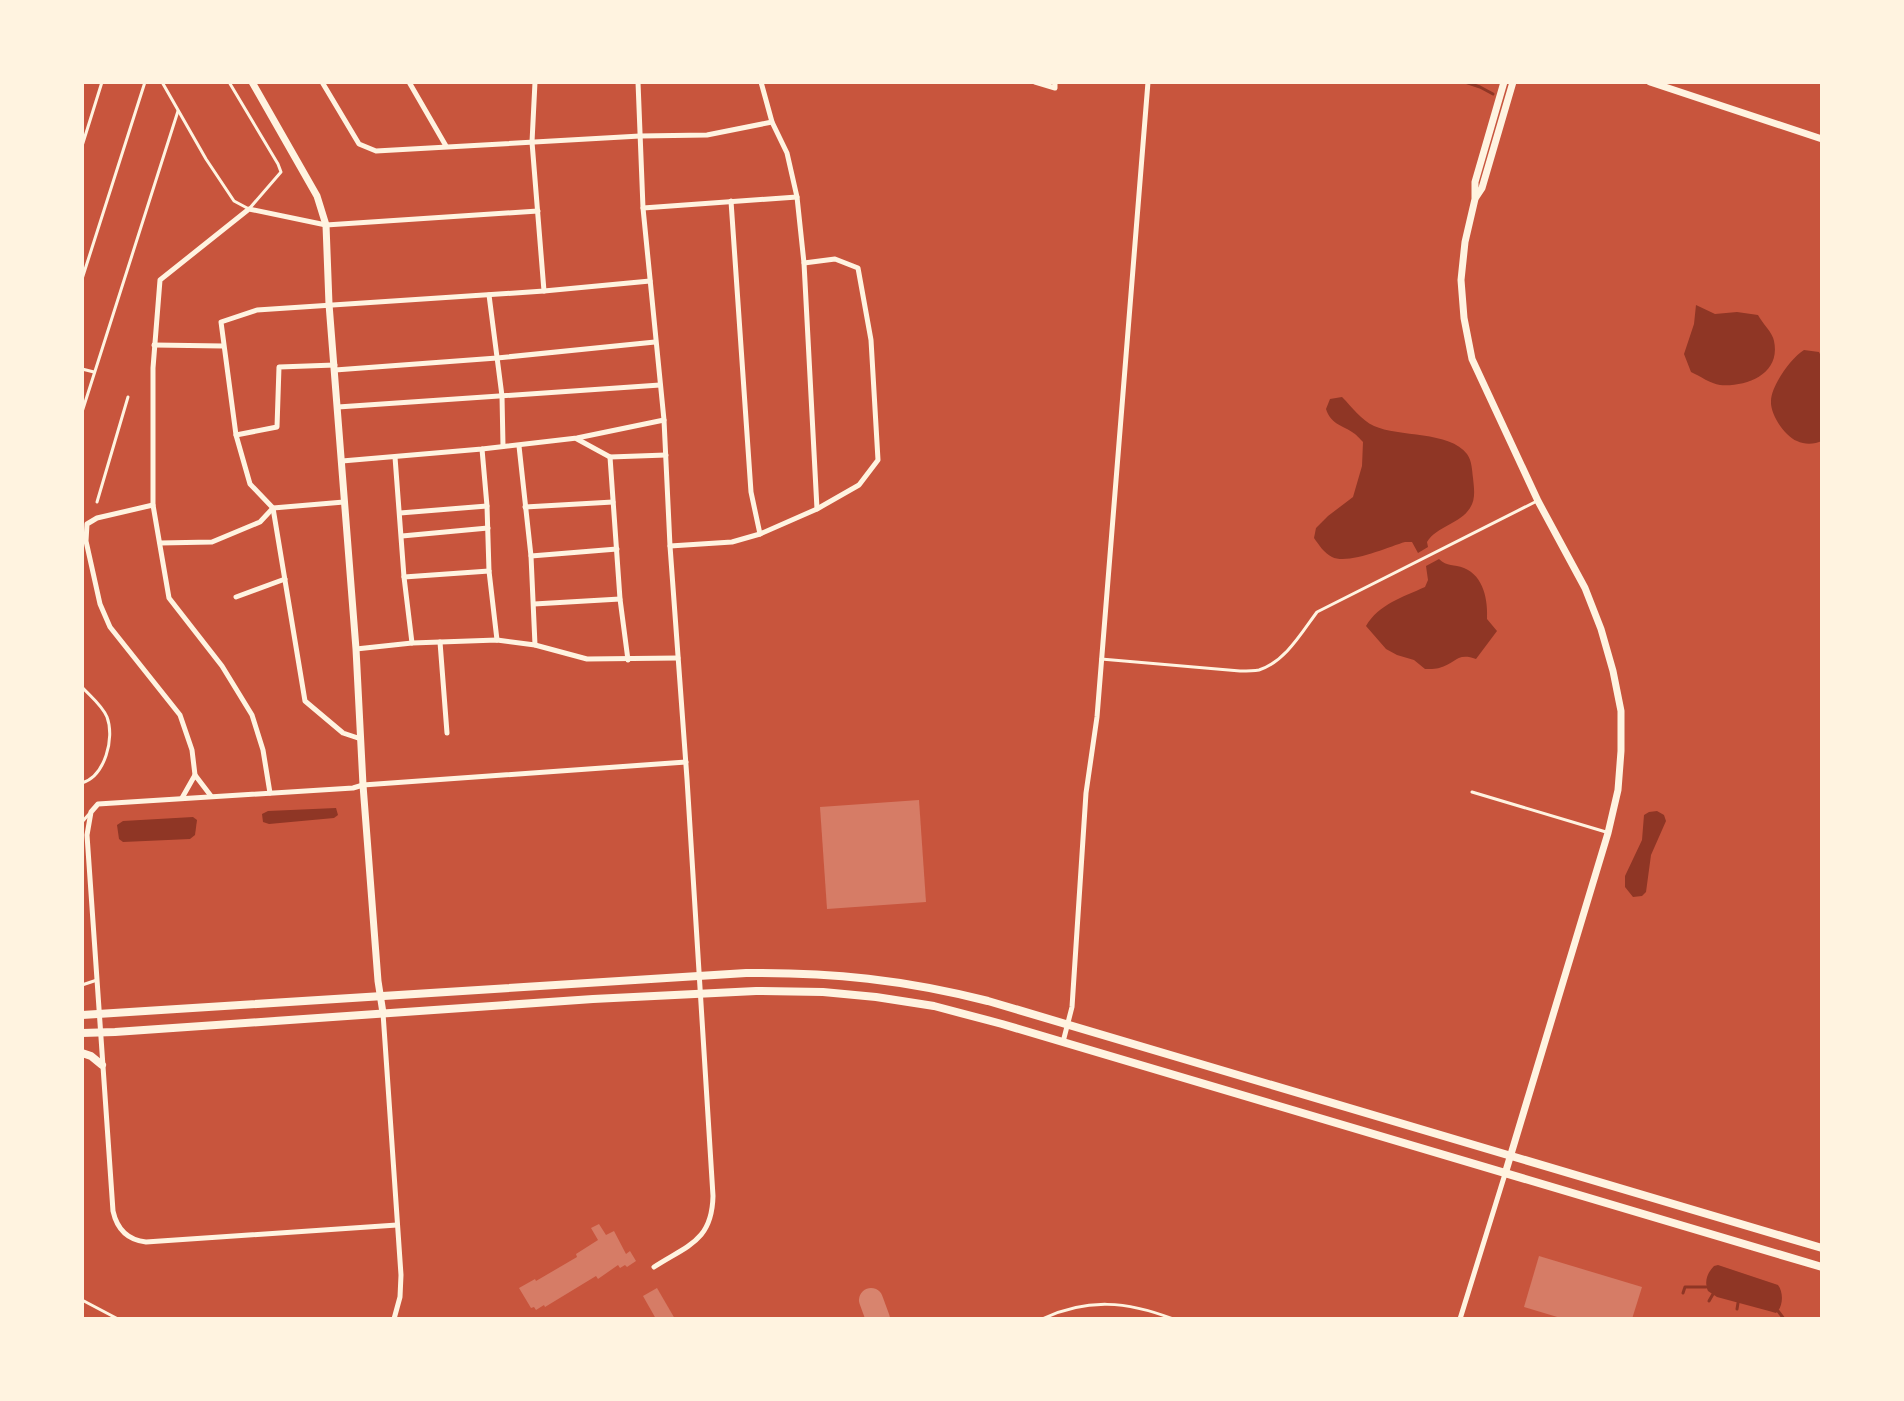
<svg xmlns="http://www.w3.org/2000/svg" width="1904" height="1401" viewBox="0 0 1904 1401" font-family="'Source Sans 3',sans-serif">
<rect width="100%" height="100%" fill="#c8553d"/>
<g fill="#8f3625">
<path d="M 1696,305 L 1715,314 L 1737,312 L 1758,315 C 1762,323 1773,333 1774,341 C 1781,374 1747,387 1720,385 C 1711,384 1700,376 1691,372 L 1684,354 L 1694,324 Z"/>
<path d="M 1804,350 L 1819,352 L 1822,358 L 1822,441 C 1815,444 1805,445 1797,441 C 1785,436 1770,415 1771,401 C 1771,386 1791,358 1804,350 Z"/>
<path d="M 1342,397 C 1352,407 1361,420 1374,426 C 1398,437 1450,431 1467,454 C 1472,461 1472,470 1473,478 C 1474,488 1476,499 1470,508 C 1460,524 1437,526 1427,542 L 1428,547 L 1418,553 L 1412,542 L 1405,542 C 1388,547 1348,565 1332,557 C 1324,553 1319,545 1314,538 L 1316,528 L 1328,516 L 1353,497 L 1362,466 L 1363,442 C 1360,439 1356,434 1352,432 C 1340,424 1331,424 1326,409 L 1330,399 Z"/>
<path d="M 1439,559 C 1447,567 1454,564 1464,568 C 1484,576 1488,601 1487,619 L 1497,631 L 1476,659 C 1456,652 1456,664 1439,668 C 1438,669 1426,669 1425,669 L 1414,660 L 1397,655 L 1386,649 L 1366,626 C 1379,604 1403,597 1425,587 L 1428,580 L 1426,566 Z"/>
<path d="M 336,808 L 338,815 L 334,818 L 269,824 L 263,822 L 262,814 L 268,811 Z"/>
<path d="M 1657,811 L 1664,815 L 1666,821 L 1651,855 L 1646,892 L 1642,896 L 1633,897 L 1625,887 L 1625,876 L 1642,840 L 1644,815 L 1649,812 Z"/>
<path d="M 193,817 L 197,820 L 195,835 L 190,839 L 123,842 L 119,839 L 117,825 L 123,821 Z"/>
<path d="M 1718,1265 L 1778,1285 C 1784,1293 1783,1307 1776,1313 L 1769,1311 L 1717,1297 L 1708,1291 C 1704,1282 1707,1273 1714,1266 Z"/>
</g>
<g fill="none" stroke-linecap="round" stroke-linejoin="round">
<g stroke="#8f3625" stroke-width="3">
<path d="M 1465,82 L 1480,87 L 1493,94"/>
<path d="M 1683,1293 L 1685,1287 L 1706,1287"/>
<path d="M 1709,1301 L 1713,1294"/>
<path d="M 1737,1309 L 1738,1303"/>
<path d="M 1778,1311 L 1784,1319"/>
</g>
<path stroke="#d8846e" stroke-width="24" d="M 871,1300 L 878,1319"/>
</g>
<g fill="#d67c66">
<path d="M 919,800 L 926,902 L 827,909 L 820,807 Z"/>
<path d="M 599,1224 L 606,1235 L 614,1231 L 626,1254 L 630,1251 L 636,1261 L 627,1267 L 625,1265 L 620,1268 L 618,1265 L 598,1279 L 596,1276 L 545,1307 L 544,1305 L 536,1310 L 534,1307 L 531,1308 L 519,1288 L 535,1279 L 536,1281 L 577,1257 L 576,1254 L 598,1240 L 591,1228 Z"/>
<path d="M 1539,1256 L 1642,1287 L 1632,1319 L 1564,1319 L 1524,1307 Z"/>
<path d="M 657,1288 L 675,1319 L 656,1319 L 643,1296 Z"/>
</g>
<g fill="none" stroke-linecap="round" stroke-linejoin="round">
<g stroke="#fff3e0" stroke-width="3">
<path d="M 162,82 L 206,159 L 234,201 L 249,209 L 281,172 L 278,164 L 229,82"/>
<path d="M 82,146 L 102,82"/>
<path d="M 82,279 L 145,82"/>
<path d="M 82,369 L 94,372"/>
<path d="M 82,412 L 178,111"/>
<path d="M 97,502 L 128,397"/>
<path d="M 1101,659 L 1240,671 C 1246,671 1253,671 1259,670 C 1285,662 1302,632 1317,612 L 1537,501"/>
<path d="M 82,687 C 90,696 102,705 107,717 C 115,738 105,776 82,783"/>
<path d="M 1472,792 L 1606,832"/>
<path d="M 82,822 L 90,813"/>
<path d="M 82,985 L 97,980"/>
<path d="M 82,1300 L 118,1319"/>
<path d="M 1042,1319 C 1087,1298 1127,1301 1173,1319"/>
</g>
<g stroke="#fff3e0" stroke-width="5">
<path d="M 322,82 L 359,144 L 376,151 L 640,136 L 707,135 L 772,122"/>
<path d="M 409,82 L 446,146"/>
<path d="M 535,82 L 532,142 L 544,291"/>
<path d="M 638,82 L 643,208 L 664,420 L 670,546 L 687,779 L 713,1196 C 712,1241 688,1245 654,1267"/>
<path d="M 761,82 L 772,122 L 787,153 L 797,197 L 804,263 L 817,509"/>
<path d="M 1035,82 L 1055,88 L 1055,82"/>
<path d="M 731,201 L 751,492 L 760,534"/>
<path d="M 643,208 L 797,197"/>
<path d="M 489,295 L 502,396 L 503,446"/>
<path d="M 154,345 L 223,346"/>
<path d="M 335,370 L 497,358 L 655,342"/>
<path d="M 338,407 L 660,385"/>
<path d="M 236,435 L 277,427 L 279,367 L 335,365"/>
<path d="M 577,439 L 610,457 L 666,455"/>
<path d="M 519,446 L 531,556 L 535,645"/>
<path d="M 482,449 L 487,506 L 489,571 L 497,640"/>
<path d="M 395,457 L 404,577 L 412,643"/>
<path d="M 610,457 L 620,599 L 628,660"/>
<path d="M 342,461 L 482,449 L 577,438 L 664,420"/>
<path d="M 153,505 L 97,518 L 87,524 L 86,541 L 100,604 L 110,627 L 180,715 L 192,750 L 195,775"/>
<path d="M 525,507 L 613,502"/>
<path d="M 400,513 L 487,506"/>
<path d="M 402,536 L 488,528"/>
<path d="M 160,543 L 212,542 L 260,522 L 273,508 L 344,502"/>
<path d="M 670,546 L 732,542 L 760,534 L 817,509 L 859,485 L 878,460 L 871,340 L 858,268 L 835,259 L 804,263"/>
<path d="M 531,556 L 617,549"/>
<path d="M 404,577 L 489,571"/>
<path d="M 236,597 L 285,579"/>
<path d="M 534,604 L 620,599"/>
<path d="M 440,642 L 447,733"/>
<path d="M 356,649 L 412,643 L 497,640 L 535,645 L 587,659 L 678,658"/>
<path d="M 361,739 L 343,733 L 305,701 L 273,508 L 250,484 L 236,435 L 221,322 L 257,310 L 544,291 L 650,281"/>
<path d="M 270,793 L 263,750 L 252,715 L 222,666 L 169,598 L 153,505 L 153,368 L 160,280 L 249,209 L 326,225 L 538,211"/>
<path d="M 182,798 L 195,775 L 211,796"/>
<path d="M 383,1013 L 401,1275 L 400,1297 L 394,1319"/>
<path d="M 1063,1042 L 1072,1007 L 1086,793 L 1097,717 L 1148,82"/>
<path d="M 397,1225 L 146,1242 C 127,1240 117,1229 113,1211 L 87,835 L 91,812 L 98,804 L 353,788 L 363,785 L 686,762"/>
<path d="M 1460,1319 L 1505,1174"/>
</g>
<g stroke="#fff3e0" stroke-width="7">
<path d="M 252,82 L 317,196 L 326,225 L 329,304 L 356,649 L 363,785 L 378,981 L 383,1013"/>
<path d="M 1504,82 L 1475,182 L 1475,199 L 1465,242 L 1461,280 L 1464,318 L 1472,359 L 1538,501 L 1585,588 L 1601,629 L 1613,671 L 1621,711 L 1621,751 L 1618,790 L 1608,833 L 1505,1174"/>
<path d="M 1650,82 L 1822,139"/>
<path d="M 1476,197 L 1482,188 L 1513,82"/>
</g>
<g stroke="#fff3e0" stroke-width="8">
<path d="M 82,1015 L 746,973 C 832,972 905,980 988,1001 L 1822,1248"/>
<path d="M 82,1033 L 115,1032 L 593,999 L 756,991 L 823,992 L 876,997 L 934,1006 L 1002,1024 L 1822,1267"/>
<path d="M 82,1053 L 91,1056 L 102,1065"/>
</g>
</g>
<rect width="1904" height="1401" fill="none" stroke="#fff3e0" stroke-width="168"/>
</svg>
